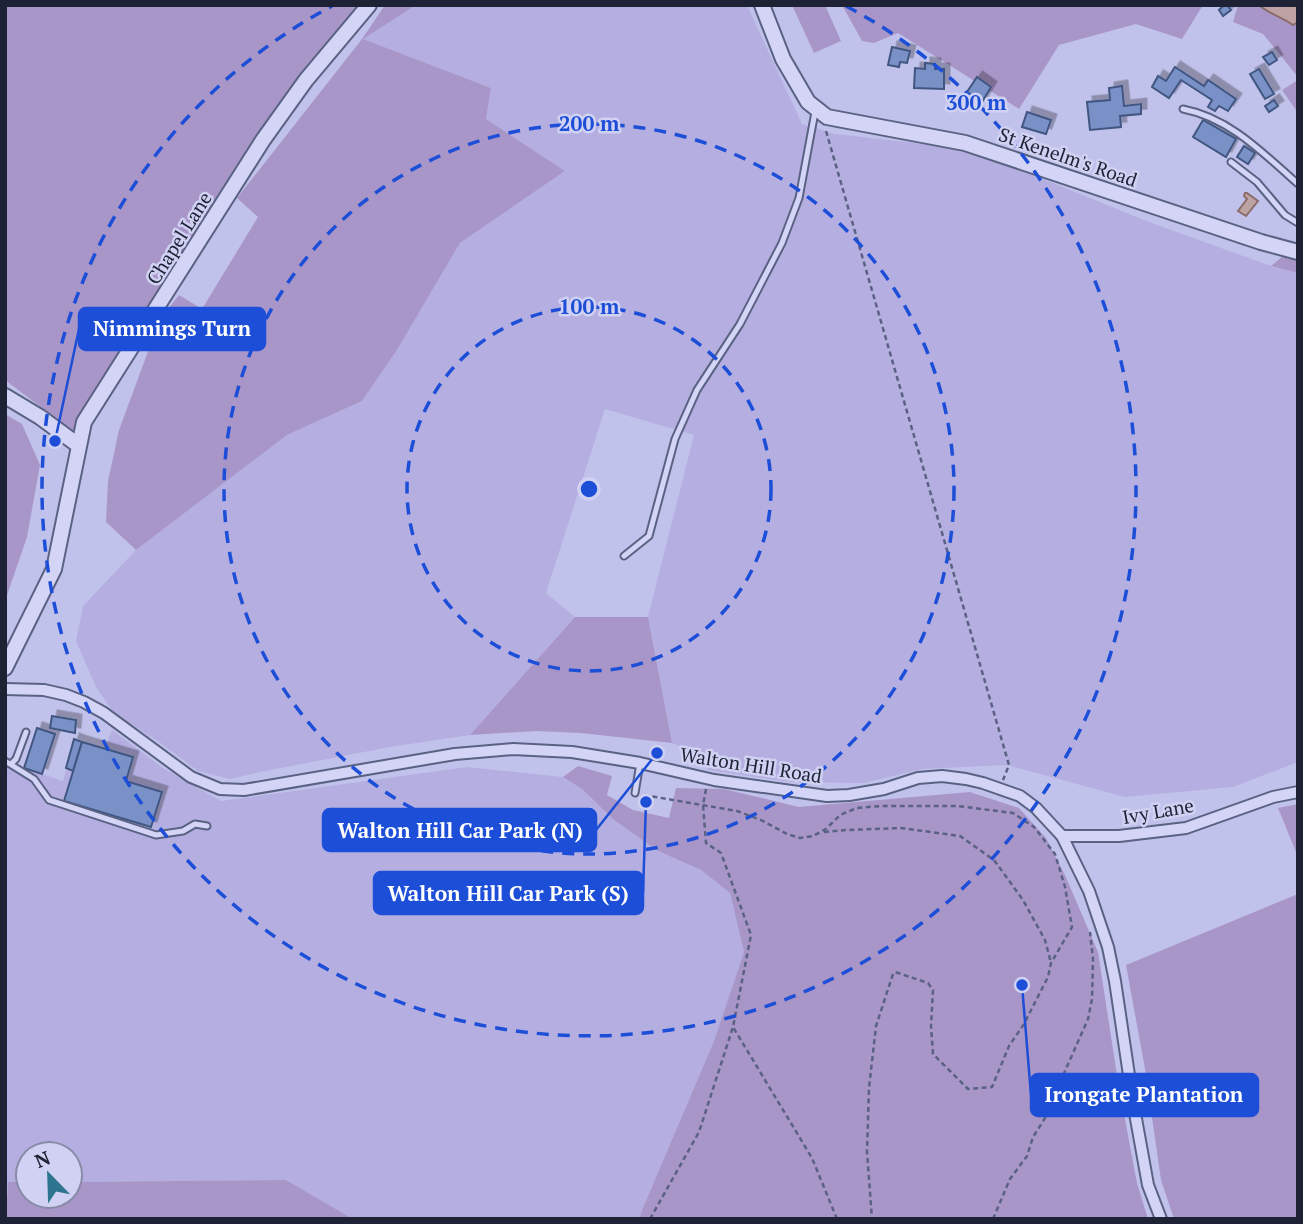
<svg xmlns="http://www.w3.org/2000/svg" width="1303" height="1224" viewBox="0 0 1303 1224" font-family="'PT Serif',serif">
<defs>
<filter id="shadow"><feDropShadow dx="5.5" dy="-5.5" stdDeviation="0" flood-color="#0004"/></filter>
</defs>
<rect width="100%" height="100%" fill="#c1c2eb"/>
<g fill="#b4afe0">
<path d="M 416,5 L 747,5 L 802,124 L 835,134 L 942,146 L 989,157 L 1149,222 L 1271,266 L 1298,273 L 1298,762 L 1233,787 L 1125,797 L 1007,765 L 922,769 L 864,783 L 790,782 L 707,770 L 710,760 L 672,743 L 648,617 L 694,435 L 605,409 L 546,593 L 575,617 L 470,735 L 390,747 L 270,770 L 230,779 L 198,771 L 159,742 L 114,713 L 96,687 L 76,641 L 83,606 L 136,550 L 287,435 L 362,401 L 397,350 L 460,243 L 565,171 L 486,119 L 491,88 L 362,39 Z"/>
<path d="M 112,730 L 163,768 L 221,801 L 467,767 L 563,777 L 582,789 L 614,820 L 658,851 L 701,870 L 730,893 L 744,952 L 714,1041 L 642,1210 L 639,1219 L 353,1219 L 286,1180 L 70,1182 L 70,1154 L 28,1154 L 28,1182 L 8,1183 L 5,1219 L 5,757 L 14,765 L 63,781 L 74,739 L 105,748 Z"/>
</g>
<g fill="#a996c8">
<path d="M 5,5 L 359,5 L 360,10 L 74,432 L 5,380 Z"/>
<path d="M 385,5 L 416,5 L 363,39 L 491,88 L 486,119 L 565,171 L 460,243 L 397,350 L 362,401 L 287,435 L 136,550 L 106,522 L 108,481 L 119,430 L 160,319 L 179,295 L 202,309 L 258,217 L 237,198 L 362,39 Z"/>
<path d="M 792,5 L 825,5 L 841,41 L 814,53 Z"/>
<path d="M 842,5 L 1203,5 L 1182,39 L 1136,24 L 1059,45 L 1019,109 L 898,33 L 874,43 L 862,41 Z"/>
<path d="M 1238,5 L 1298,5 L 1298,77 L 1263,34 L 1233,22 Z"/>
<path d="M 1298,80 L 1298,113 L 1282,90 Z"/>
<path d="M 1283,256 L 1298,260 L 1298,273 L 1271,266 Z"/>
<path d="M 5,414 L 22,424 L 40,465 L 27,537 L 5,601 Z"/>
<path d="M 575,617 L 648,617 L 672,743 L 581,733 L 537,731 L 470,735 Z"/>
<path d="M 578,766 L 612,776 L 607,795 L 633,810 L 669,818 L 676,788 L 724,789 L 799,807 L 970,792 L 1019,808 L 1046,838 L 1065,875 L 1098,952 L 1119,1088 L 1137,1183 L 1148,1219 L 639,1219 L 642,1210 L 714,1041 L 744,952 L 730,893 L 701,870 L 658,851 L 614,820 L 582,789 L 563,777 Z"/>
<path d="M 1298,804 L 1298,857 L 1278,808 Z"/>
<path d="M 1298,894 L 1298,1219 L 1174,1219 L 1161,1180 L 1145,1069 L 1126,965 Z"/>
<path d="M 286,1180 L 353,1219 L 6,1219 L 8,1182 L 28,1182 L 28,1196 L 70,1196 L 70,1182 Z"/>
</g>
<g fill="#bda3a4" stroke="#8b6c6b" stroke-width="2">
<path d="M 1259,5 L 1295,5 L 1298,9 L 1298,22 L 1293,25 C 1282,17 1269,14 1259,5 Z"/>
<path d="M 1245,193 L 1247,193 L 1258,201 L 1246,216 L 1238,211 L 1247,199 L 1244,196 Z"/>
</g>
<g fill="#7991c7" stroke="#415681" stroke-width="2" filter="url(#shadow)">
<path d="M 1224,5 L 1227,5 L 1231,10 L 1223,16 L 1219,10 Z"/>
<path d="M 892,47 L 910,51 L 907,63 L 900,62 L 899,67 L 888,65 Z"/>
<path d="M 1272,52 L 1277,60 L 1269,65 L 1263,57 Z"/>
<path d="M 925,63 L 935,64 L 935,69 L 944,69 L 944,89 L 914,88 L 915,68 L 925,69 Z"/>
<path d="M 1175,67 L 1204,86 L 1208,80 L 1236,99 L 1228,111 L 1219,106 L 1215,111 L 1208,107 L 1212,100 L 1181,80 L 1169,98 L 1152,87 L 1158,76 L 1166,81 Z"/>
<path d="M 1259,69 L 1274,94 L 1265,99 L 1250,74 Z"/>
<path d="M 977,77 L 991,87 L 982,102 L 967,92 Z"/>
<path d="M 1122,86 L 1124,106 L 1141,104 L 1141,114 L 1120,116 L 1121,127 L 1090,130 L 1087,102 L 1110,100 L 1109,88 Z"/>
<path d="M 1274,100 L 1278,106 L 1269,112 L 1265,106 Z"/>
<path d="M 1027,112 L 1051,120 L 1046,134 L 1022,127 Z"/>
<path d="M 1203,120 L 1236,139 L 1226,157 L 1193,137 Z"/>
<path d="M 1244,146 L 1255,153 L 1248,164 L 1237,157 Z"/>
<path d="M 52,716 L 76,720 L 75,733 L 50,728 Z"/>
<path d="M 37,728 L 55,734 L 42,774 L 24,768 Z"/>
<path d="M 74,739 L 82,742 L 73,771 L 66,768 Z"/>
<path d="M 82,742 L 133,757 L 126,781 L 162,792 L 151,827 L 64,801 Z"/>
</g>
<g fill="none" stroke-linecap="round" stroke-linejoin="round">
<g stroke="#5a6283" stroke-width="9">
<g id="service">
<path d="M 1183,109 C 1230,118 1264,154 1298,184"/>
<path d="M 1231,162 L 1257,182 L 1285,215 L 1298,223"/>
<path d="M 624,556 L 649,536 L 675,439 L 697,390 L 740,324 L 782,243 L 799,198 L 815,112"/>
<path d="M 5,761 L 34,779 L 49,800 L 156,835 L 183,831 L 195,824 L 207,826"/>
<path d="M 11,764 L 16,759 L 26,732"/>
<path d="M 635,793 L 640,763"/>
</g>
</g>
<g stroke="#5a6283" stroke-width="14">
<g id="minor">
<path d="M 5,689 L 44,690 L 66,695 L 84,702 L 104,713 L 191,777 L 220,789 L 244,790 L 455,754 L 513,749 L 572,752 L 640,763 L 714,780 L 827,796 L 849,795 L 884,789 L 918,778 L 942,776 L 966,779 L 983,783 L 1020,796 L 1036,808 L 1062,836 L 1089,891 L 1108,947 L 1115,981 L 1133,1102 L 1148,1185 L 1161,1219"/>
<path d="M 1062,836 L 1119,836 L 1186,828 L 1273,797 L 1298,792"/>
</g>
</g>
<g stroke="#5a6283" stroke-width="18">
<g id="tertiary">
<path d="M 762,5 L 783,59 L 808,102 L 827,117 L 965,143 L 1261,242 L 1298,252"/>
<path d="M 5,396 L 40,417 L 78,445"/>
<path d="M 5,668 L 54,569 L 84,422 L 263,140 L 306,80 L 369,5"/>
</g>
</g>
<g stroke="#5a6283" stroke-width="2.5" stroke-dasharray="5 3.5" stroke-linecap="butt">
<path d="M 826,131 L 1009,765 L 1003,780"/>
<path d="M 706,789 L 703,805 L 706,843 L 721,853 L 751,935 L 733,1027 L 812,1158 L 837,1219"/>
<path d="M 644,795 L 737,811 L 761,820 L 787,834 L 800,838 L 813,836 L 826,829 L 840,815 L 857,808 L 881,806 L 958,806 L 1013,813 L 1034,827 L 1055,854 L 1065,887 L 1072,927 L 1051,963 L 1048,977 L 1024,1024 L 1009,1046 L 992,1087 L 968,1089 L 933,1054 L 931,1026 L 933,990 L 928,983 L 895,972 L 893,974 L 876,1026 L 869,1088 L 867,1152 L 872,1219"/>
<path d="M 824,832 L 846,830 L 901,828 L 960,836 L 994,860 L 1023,900 L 1045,940 L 1051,963"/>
<path d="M 650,1219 L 699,1132 L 733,1027"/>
<path d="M 993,1219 L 1010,1179 L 1027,1156 L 1033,1137 L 1054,1104 L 1065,1071 L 1088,1019 L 1092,999 L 1093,959 L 1090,932"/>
</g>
<use href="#service" stroke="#d4d5f6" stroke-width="5"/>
<use href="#minor" stroke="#d4d5f6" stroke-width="10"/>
<use href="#tertiary" stroke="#d4d5f6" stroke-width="14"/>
</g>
<g fill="none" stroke="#1d4ed8" stroke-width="3.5" stroke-dasharray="12 9">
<circle cx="589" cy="489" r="182"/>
<circle cx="589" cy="489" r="365"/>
<path d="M846 6A547 547 0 1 1 332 6"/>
</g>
<g text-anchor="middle" stroke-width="5" stroke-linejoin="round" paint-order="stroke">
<g font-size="19" fill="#1d2334" stroke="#d0d1f3">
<text transform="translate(1068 157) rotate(19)" y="7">St Kenelm's Road</text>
<text transform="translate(179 238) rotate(-58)" y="7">Chapel Lane</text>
<text transform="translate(751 765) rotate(9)" y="7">Walton Hill Road</text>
<text transform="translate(1158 811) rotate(-10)" y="7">Ivy Lane</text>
</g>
</g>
<circle cx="589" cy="489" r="10" fill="#1d4ed8" stroke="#d0d1f3" stroke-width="3.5"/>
<g font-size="21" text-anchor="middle" font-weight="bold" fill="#1d4ed8" stroke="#d0d1f3" stroke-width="5" stroke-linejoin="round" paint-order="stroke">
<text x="976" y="110">300 m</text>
<text x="589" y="131">200 m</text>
<text x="589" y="314">100 m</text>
</g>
<path fill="none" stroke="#1d4ed8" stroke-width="2.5" d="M55 441L79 329M657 753L596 830M646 802L643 893M1022 985L1031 1095"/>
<g fill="#1d4ed8" stroke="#d0d1f3" stroke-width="2.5">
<circle cx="55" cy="441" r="7"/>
<circle cx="657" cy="753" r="7"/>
<circle cx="646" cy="802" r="7"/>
<circle cx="1022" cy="985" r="7"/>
</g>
<g fill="#1d4ed8" stroke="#1d4ed8" stroke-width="2.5">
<rect x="79" y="308" width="186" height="42" rx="7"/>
<rect x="323" y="809" width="273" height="42" rx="7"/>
<rect x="374" y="872" width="269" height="42" rx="7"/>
<rect x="1031" y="1074" width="227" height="42" rx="7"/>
</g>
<g font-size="21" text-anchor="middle" font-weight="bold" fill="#fff">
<text x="172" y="336">Nimmings Turn</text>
<text x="460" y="838">Walton Hill Car Park (N)</text>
<text x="508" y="901">Walton Hill Car Park (S)</text>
<text x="1144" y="1102">Irongate Plantation</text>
</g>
<rect width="1303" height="1224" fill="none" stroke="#1d2334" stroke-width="14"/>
<g transform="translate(49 1175) rotate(337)"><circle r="33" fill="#d0d1f3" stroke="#888ba7" stroke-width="2"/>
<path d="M0-5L12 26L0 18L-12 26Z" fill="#2d758e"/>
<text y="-10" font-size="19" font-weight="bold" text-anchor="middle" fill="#1d2334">N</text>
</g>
</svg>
